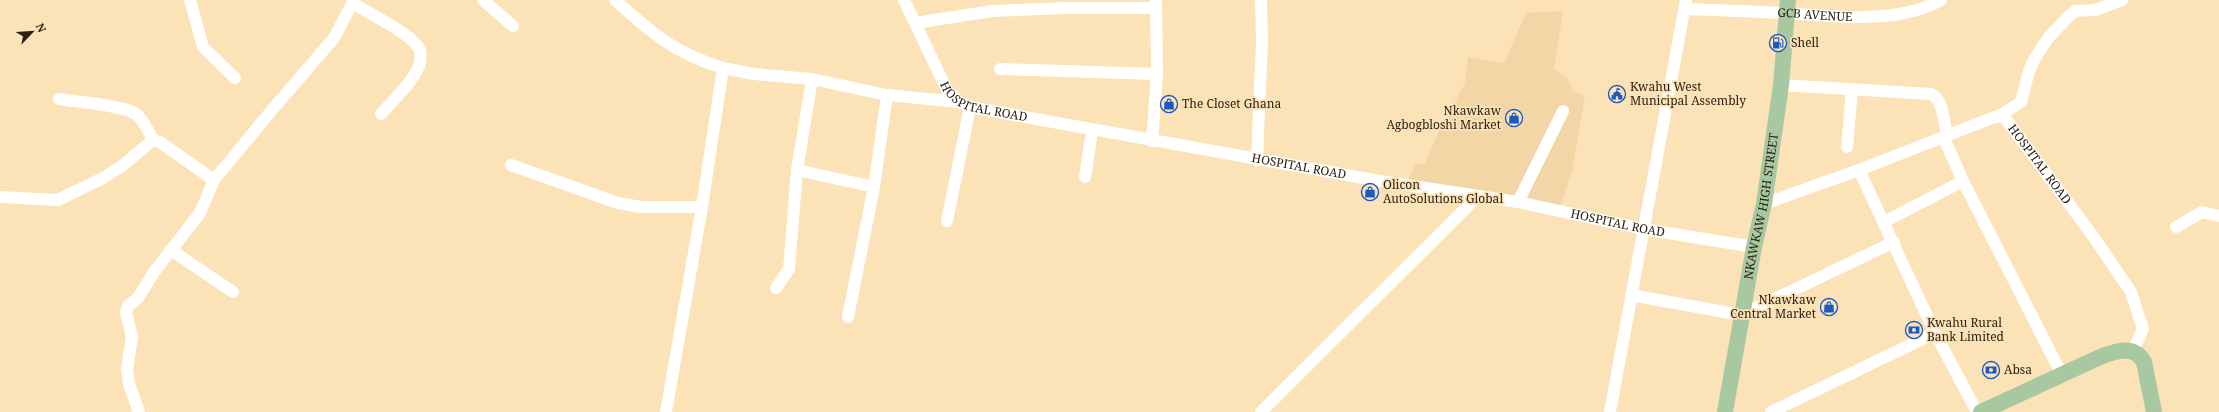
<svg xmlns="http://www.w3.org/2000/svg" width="2219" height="412" viewBox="0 0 2219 412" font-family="'Noto Serif',serif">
<rect width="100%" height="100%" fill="#fce2b7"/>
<path fill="#f3d6a5" d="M 1563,11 L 1554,69 L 1568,79 L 1572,90 L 1585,96 L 1572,171 L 1560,208 L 1407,181 L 1415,165 L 1425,164 L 1440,128 L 1465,84 L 1468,57 L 1504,63 L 1526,13 Z"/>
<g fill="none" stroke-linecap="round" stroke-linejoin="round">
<g stroke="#fff" stroke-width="12">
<path d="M 190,0 L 203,47 L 235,78"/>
<path d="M 483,0 L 513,26"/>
<path d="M 615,0 C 652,33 674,53 723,68"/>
<path id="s1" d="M 904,0 L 947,90 L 959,102 L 970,107 L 1374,180 L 1518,202 L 1643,229 L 1754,247"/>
<path d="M 352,3 C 368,13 413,34 420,50 C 421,55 421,61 419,66 C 412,83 393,100 381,114"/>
<path id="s2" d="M 1686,9 C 1720,10 1754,12 1787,13 C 1835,16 1896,25 1941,0"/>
<path d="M 915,23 L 992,11 L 1066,8 L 1156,8"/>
<path d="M 1000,69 L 1157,74"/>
<path d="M 1781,85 L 1931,94 C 1944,100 1944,124 1947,136"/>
<path d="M 59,99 C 76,102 123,105 136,114 C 144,120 148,131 153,140 L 160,142 L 214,180"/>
<path d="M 1999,116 L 2021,102 L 2029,71 L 2034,60 L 2048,38 L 2070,15 L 2075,11 L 2095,10 L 2122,0"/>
<path d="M 1944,138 L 1963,181 L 2062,375"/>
<path d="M 1152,141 L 1157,74 L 1156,1"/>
<path d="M 1847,147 L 1852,90"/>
<path d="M 1257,160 L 1262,41 L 1261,0"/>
<path d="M 511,165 L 618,203 L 641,207 L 702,207"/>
<path d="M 797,170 L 874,187"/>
<path d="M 1859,170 L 1935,333 L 1977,412"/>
<path d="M 1085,177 L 1092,131"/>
<path d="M 0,197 L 58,200 L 103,178 L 122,166 L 153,140"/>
<path d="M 1518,202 L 1563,111"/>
<path id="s3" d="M 1764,204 L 1859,170 L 1992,118 L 1999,116 L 2005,118 L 2093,236 L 2131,292 L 2143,329 L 2133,351"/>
<path d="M 947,221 L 970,107"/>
<path d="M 1884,222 L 1963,181"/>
<path d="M 2176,227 L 2202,212 L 2219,216"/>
<path d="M 171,250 L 233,292"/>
<path d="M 776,288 L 789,269 L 797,170 L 812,79"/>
<path d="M 1631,295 L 1741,315 L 1894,242"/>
<path d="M 848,317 L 874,187 L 887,95"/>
<path d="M 139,412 L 129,384 L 127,369 L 132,337 L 126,312 L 128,306 L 138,298 L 154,272 L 200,213 L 214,180 L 272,110 L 334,38 L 354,0"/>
<path d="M 666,412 L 702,207 L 723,68 L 754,74 L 812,79 L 887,95 L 959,102"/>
<path d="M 1261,412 L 1477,197"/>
<path d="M 1610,412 L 1686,0"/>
<path d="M 1771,412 L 1935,333"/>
</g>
<g stroke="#a8c8a2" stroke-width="16">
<path id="s4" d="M 1725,412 L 1754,247 L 1764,204 L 1781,85 L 1788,0"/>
<path d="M 1981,412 L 2100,357 C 2116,351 2134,344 2144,362 L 2154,412"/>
</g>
</g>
<defs>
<g id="fuel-ring" transform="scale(0.9)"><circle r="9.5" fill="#fce2b7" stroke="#1a5ac6" stroke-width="1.5"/><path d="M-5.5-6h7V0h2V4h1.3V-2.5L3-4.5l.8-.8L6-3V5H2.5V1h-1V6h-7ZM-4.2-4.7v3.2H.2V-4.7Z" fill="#1a5ac6"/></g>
<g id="civic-ring" transform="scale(0.9)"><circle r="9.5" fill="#fce2b7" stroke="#1a5ac6" stroke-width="1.5"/><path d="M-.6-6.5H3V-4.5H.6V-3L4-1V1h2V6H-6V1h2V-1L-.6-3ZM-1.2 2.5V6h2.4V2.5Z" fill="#1a5ac6"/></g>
<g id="shop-ring" transform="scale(0.9)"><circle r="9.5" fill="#fce2b7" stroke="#1a5ac6" stroke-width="1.5"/><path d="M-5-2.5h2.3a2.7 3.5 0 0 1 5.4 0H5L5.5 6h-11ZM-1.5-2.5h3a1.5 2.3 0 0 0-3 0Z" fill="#1a5ac6"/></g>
<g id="bank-ring" transform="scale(0.9)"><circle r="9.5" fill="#fce2b7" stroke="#1a5ac6" stroke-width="1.5"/><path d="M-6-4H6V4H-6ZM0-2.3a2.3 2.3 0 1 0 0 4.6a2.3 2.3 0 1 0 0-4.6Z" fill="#1a5ac6"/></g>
</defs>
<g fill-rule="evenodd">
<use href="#fuel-ring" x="1778" y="43"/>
<use href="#civic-ring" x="1617" y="94"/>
<use href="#shop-ring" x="1169" y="104"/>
<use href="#shop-ring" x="1514" y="118"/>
<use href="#shop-ring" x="1370" y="192"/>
<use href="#shop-ring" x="1829" y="307"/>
<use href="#bank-ring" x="1914" y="330"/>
<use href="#bank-ring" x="1991" y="370"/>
</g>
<g text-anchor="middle" stroke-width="3.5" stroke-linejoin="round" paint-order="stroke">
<g font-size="12" fill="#2b2111" stroke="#fce2b7">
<text dy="4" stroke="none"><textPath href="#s2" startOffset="129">GCB AVENUE</textPath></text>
<text dy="4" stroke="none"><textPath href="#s1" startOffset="139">HOSPITAL ROAD</textPath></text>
<text dy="4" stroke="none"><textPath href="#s3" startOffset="315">HOSPITAL ROAD</textPath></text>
<text dy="4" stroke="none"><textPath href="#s1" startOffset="463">HOSPITAL ROAD</textPath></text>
<text dy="4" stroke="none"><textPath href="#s4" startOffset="209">NKAWKAW HIGH STREET</textPath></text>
<text dy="4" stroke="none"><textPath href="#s1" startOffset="787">HOSPITAL ROAD</textPath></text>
</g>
<g font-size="12" fill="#2b2111" stroke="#fce2b7" text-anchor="start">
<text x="1791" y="47">Shell</text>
<text x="1630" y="91">Kwahu West<tspan x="1630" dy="14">Municipal Assembly</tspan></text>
<text x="1182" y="108">The Closet Ghana</text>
<text x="1501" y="115" text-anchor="end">Nkawkaw<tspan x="1501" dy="14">Agbogbloshi Market</tspan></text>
<text x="1383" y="189">Olicon<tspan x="1383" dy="14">AutoSolutions Global</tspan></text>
<text x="1816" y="304" text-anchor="end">Nkawkaw<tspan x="1816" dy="14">Central Market</tspan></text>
<text x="1927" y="327">Kwahu Rural<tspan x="1927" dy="14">Bank Limited</tspan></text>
<text x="2004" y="374">Absa</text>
</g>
</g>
<g transform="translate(32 32) rotate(65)" stroke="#fce2b7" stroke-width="3" paint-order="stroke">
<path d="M0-3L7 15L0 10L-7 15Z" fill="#2b2111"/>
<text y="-6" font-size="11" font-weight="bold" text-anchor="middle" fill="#2b2111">N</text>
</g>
</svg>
